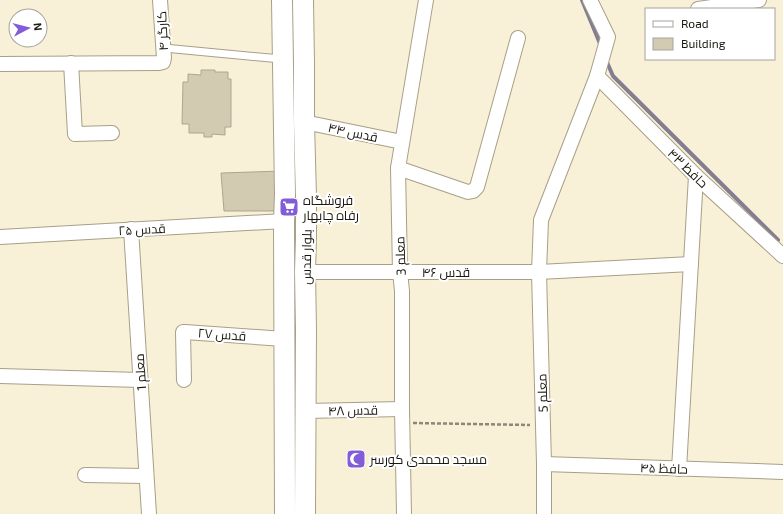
<svg xmlns="http://www.w3.org/2000/svg" width="783" height="514" viewBox="0 0 783 514" font-family="'Exo 2',Cairo,sans-serif">
<rect width="100%" height="100%" fill="#f9f1d7"/>
<g fill="none" stroke-linecap="round" stroke-linejoin="round">
<g stroke="#847e93" stroke-width="4">
<path d="M 582,0 L 601,46"/>
<path d="M 606,60 L 613,76 L 778,240"/>
</g>
</g>
<g fill="#d2cab1" stroke="#ada58d">
<path d="M 201,70 L 215,70 L 215,72 L 228,72 L 228,79 L 231,79 L 231,127 L 225,127 L 225,135 L 212,134 L 212,137 L 204,137 L 204,133 L 189,133 L 189,124 L 182,124 L 183,82 L 188,82 L 188,74 L 201,75 Z"/>
<path d="M 282,171 L 278,211 L 224,211 L 221,173 Z"/>
</g>
<g fill="none" stroke-linecap="round" stroke-linejoin="round">
<g stroke="#a79f87" stroke-width="9">
<path id="service" d="M 164,48 L 281,59"/>
</g>
<g stroke="#a79f87" stroke-width="16">
<g id="minor">
<path d="M 698,9 L 759,0"/>
<path d="M 71,63 L 75,134 L 112,133"/>
<path d="M 0,64 L 159,63 L 163,62 L 164,58 L 160,0"/>
<path d="M 597,76 L 696,176 L 783,256"/>
<path d="M 304,122 L 402,142"/>
<path d="M 398,168 L 468,192 L 473,191 L 477,187 L 518,38"/>
<path d="M 131,229 L 149,514"/>
<path d="M 0,237 L 284,221"/>
<path d="M 305,272 L 539,272 L 691,264"/>
<path d="M 0,376 L 140,380"/>
<path d="M 184,380 L 183,332 L 185,332 L 284,339"/>
<path d="M 305,411 L 402,409"/>
<path d="M 544,464 L 783,472"/>
<path d="M 679,469 L 696,176"/>
<path d="M 85,475 L 146,476"/>
<path d="M 404,514 L 402,409 L 402,291 L 400,272 L 398,168 L 426,0"/>
<path d="M 544,514 L 544,464 L 539,272 L 541,220 L 597,76 L 608,37 L 590,0"/>
</g>
</g>
<g stroke="#a79f87" stroke-width="22">
<g id="secondary">
<path d="M 282,0 L 285,194 L 284,221 L 285,514"/>
<path d="M 303,0 L 304,63 L 304,122 L 306,197 L 306,238 L 305,272 L 306,330 L 305,514"/>
</g>
</g>
<path stroke="#8d8775" stroke-width="2.5" stroke-dasharray="4 2" stroke-linecap="butt" d="M 413,423 L 530,425"/>
<use href="#service" stroke="#fff" stroke-width="7"/>
<use href="#minor" stroke="#fff" stroke-width="14"/>
<use href="#secondary" stroke="#fff" stroke-width="20"/>
</g>
<defs>
<g id="supermarket-square" transform="scale(1)"><rect x="-9" y="-9" width="18" height="18" rx="4" fill="#835dd7" stroke="#fff"/><path d="M-6-5.5h2.5l.6 2H6L4.5 2H-2.5L-4.4-4H-6ZM-1.5 3.2a1.3 1.3 0 1 0 .1 0ZM3 3.2a1.3 1.3 0 1 0 .1 0Z" fill="#fff"/></g>
<g id="mosque-square" transform="scale(1)"><rect x="-9" y="-9" width="18" height="18" rx="4" fill="#835dd7" stroke="#fff"/><path d="M3.5-4.9A6 6 0 1 0 3.5 4.9A5 5 0 1 1 3.5-4.9Z" fill="#fff"/></g>
</defs>
<g fill-rule="evenodd">
<use href="#supermarket-square" x="289" y="207"/>
<use href="#mosque-square" x="356" y="459"/>
</g>
<g text-anchor="middle" stroke-width="4" stroke-linejoin="round" paint-order="stroke">
<g font-size="13" fill="#1b180f" stroke="#fff">
<text transform="translate(162 31) rotate(-93)" y="5">کارگر ۴</text>
<text transform="translate(353 132) rotate(12)" y="5">قدس ۴۴</text>
<text transform="translate(688 168) rotate(44)" y="5">حافظ ۴۳</text>
<text transform="translate(142 229) rotate(-3)" y="5">قدس ۲۵</text>
<text transform="translate(400 256) rotate(-92)" y="5">معلم 3</text>
<text transform="translate(306 257) rotate(-89)" y="5">بلوار قدس</text>
<text x="446" y="277">قدس ۴۶</text>
<text transform="translate(222 334) rotate(4)" y="5">قدس ۲۷</text>
<text transform="translate(140 372) rotate(-94)" y="5">معلم 1</text>
<text transform="translate(542 393) rotate(-92)" y="5">معلم 5</text>
<text transform="translate(353 410) rotate(-1)" y="5">قدس ۴۸</text>
<text transform="translate(664 468) rotate(2)" y="5">حافظ ۴۵</text>
</g>
<g font-size="13" fill="#1b180f" stroke="#fff" text-anchor="start">
<text x="303" y="205">فروشگاه<tspan x="303" dy="15">رفاه چابهار</tspan></text>
<text x="370" y="464">مسجد محمدی کورسر</text>
</g>
</g>
<rect x="645" y="8" width="130" height="52" fill="#ffffff" stroke="#a4a39f"/>
<rect x="653" y="21" width="20" height="6" fill="#ffffff" stroke="#a4a39f"/>
<text x="681" y="28" font-size="12" fill="#1b180f">Road</text>
<rect x="653" y="38" width="20" height="12" fill="#d2cab1" stroke="#a4a39f"/>
<text x="681" y="48" font-size="12" fill="#1b180f">Building</text>
<g transform="translate(28 28) rotate(83)"><circle r="19" fill="#ffffff" stroke="#a4a39f"/>
<path d="M0-3L7 15L0 10L-7 15Z" fill="#835dd7"/>
<text y="-6" font-size="11" font-weight="bold" text-anchor="middle" fill="#1b180f">N</text>
</g>
</svg>
